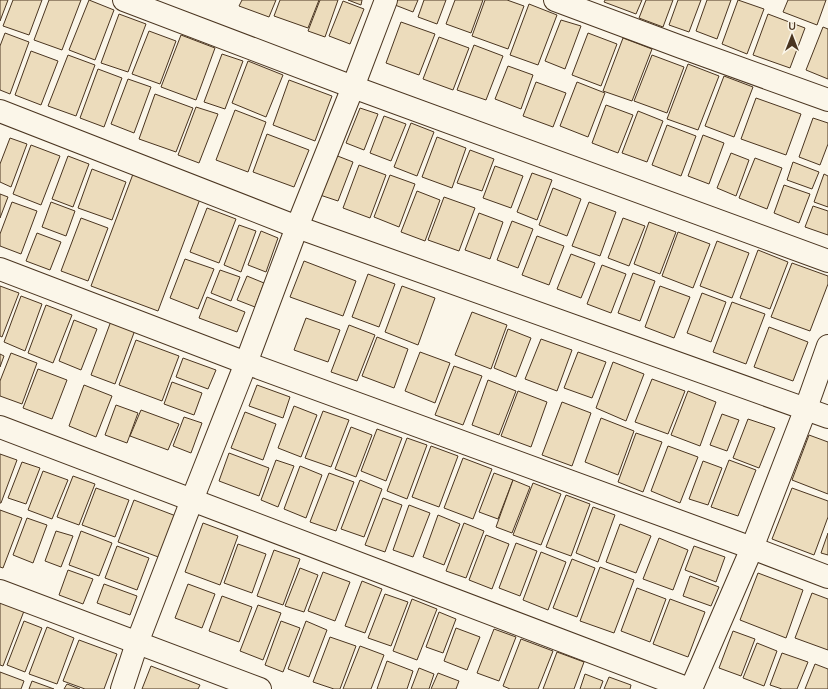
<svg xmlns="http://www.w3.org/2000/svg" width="828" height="689" viewBox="0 0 828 689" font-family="Quicksand,sans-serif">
<rect width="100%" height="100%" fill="#fbf6e9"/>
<g fill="#ecdcbc" stroke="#4a3520">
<path d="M 0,0 L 8,0 L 0,21 Z"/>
<path d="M 13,0 L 42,0 L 29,35 L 3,26 Z"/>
<path d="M 49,0 L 81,0 L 62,50 L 34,40 Z"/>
<path d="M 89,0 L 114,10 L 95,60 L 69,50 Z"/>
<path d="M 242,0 L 276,0 L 269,17 L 239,6 Z"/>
<path d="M 280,0 L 319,0 L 308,28 L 274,16 Z"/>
<path d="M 320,0 L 338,0 L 325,37 L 308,31 Z"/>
<path d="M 348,0 L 362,0 L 361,5 Z"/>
<path d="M 397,0 L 418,0 L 413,12 L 395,5 Z"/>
<path d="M 424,0 L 446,0 L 437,24 L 418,17 Z"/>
<path d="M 455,0 L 483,0 L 471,33 L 446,24 Z"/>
<path d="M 485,0 L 507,0 L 524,6 L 508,49 L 472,36 Z"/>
<path d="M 605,0 L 642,0 L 636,14 L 604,2 Z"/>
<path d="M 646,0 L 673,0 L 663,27 L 639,18 Z"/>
<path d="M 678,0 L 701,0 L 689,32 L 669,25 Z"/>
<path d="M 707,0 L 731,0 L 717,39 L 696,31 Z"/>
<path d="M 738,0 L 764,9 L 747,54 L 722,44 Z"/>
<path d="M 788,0 L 826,0 L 817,25 L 783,12 Z"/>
<path d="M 343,1 L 364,9 L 350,44 L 329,36 Z"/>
<path d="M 529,4 L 557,15 L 538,65 L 510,55 Z"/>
<path d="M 119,14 L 146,24 L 128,72 L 101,63 Z"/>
<path d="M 768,14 L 805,28 L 790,68 L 753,55 Z"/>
<path d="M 561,20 L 581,26 L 565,69 L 545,61 Z"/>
<path d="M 401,22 L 435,34 L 419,75 L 386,63 Z"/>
<path d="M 823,27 L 828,29 L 828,79 L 806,70 Z"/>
<path d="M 149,31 L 176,41 L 160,84 L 132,74 Z"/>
<path d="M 5,33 L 29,42 L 10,94 L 0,90 L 0,46 Z"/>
<path d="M 588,33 L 617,44 L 601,86 L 572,75 Z"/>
<path d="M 181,35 L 215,48 L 196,100 L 161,87 Z"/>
<path d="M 439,37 L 469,48 L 453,90 L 423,79 Z"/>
<path d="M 623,38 L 652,49 L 632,101 L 603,91 Z"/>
<path d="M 474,45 L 503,56 L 486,100 L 457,90 Z"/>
<path d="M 31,51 L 58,61 L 41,105 L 15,95 Z"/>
<path d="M 222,54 L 243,61 L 225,109 L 204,102 Z"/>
<path d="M 68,55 L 95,65 L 76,116 L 48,106 Z"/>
<path d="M 652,55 L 684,67 L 667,113 L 634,101 Z"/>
<path d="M 248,61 L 283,75 L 266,117 L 232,103 Z"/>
<path d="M 688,64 L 719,76 L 698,130 L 667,119 Z"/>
<path d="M 508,66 L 533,75 L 521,109 L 495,99 Z"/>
<path d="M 98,69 L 122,78 L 104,127 L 80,118 Z"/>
<path d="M 724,76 L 753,87 L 734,137 L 705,126 Z"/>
<path d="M 128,79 L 151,87 L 134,133 L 111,124 Z"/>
<path d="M 289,80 L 332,96 L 315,141 L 273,125 Z"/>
<path d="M 536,82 L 566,93 L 553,127 L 523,116 Z"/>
<path d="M 577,82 L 605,93 L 588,137 L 560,126 Z"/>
<path d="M 155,94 L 193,108 L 176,152 L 139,139 Z"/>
<path d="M 756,98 L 801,114 L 786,155 L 741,139 Z"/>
<path d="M 606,105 L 633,115 L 618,153 L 592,143 Z"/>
<path d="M 196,107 L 218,114 L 199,163 L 178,155 Z"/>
<path d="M 360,108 L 378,114 L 364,150 L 346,143 Z"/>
<path d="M 235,110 L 266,122 L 248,172 L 216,160 Z"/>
<path d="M 638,111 L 663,121 L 647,162 L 622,153 Z"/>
<path d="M 384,116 L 406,124 L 391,161 L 370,153 Z"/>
<path d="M 813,118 L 828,123 L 828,144 L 820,165 L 799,157 Z"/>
<path d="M 411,123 L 434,132 L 417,176 L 394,167 Z"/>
<path d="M 667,125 L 696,136 L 681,176 L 652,165 Z"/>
<path d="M 267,134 L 309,150 L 294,187 L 253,172 Z"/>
<path d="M 703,135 L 724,143 L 709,184 L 688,176 Z"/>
<path d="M 437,137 L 466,148 L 452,188 L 422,177 Z"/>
<path d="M 10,138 L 27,144 L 11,187 L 0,182 L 0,164 Z"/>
<path d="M 31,145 L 60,156 L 41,205 L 13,194 Z"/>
<path d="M 470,150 L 494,159 L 482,191 L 457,183 Z"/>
<path d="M 731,153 L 749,160 L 736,196 L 717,188 Z"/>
<path d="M 335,155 L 353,162 L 338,201 L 320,195 Z"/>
<path d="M 68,156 L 89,164 L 73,207 L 52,199 Z"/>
<path d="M 755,158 L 782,168 L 767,209 L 739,198 Z"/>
<path d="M 793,162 L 819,172 L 812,189 L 787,180 Z"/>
<path d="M 359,165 L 386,175 L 370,218 L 343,208 Z"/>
<path d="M 136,166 L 203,191 L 158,311 L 91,286 Z"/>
<path d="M 495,166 L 523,176 L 511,208 L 483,198 Z"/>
<path d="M 92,169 L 126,182 L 112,220 L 78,208 Z"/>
<path d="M 532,173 L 552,180 L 537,220 L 517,212 Z"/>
<path d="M 824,174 L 828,176 L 828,207 L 814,202 Z"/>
<path d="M 390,175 L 415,184 L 399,227 L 374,217 Z"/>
<path d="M 784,185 L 810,194 L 799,223 L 774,213 Z"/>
<path d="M 553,188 L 581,199 L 567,236 L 539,225 Z"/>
<path d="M 417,191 L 440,200 L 425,241 L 401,232 Z"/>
<path d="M 0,194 L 8,197 L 0,218 Z"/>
<path d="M 444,197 L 475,208 L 459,251 L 428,240 Z"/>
<path d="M 12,202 L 37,211 L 21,254 L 0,246 L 0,234 Z"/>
<path d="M 51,202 L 75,211 L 66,236 L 42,227 Z"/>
<path d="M 589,202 L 616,212 L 600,256 L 572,246 Z"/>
<path d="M 813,206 L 828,211 L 828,235 L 805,227 Z"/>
<path d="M 207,208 L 236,219 L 219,263 L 190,252 Z"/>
<path d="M 479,213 L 503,222 L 490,259 L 465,250 Z"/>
<path d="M 81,218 L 108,228 L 88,281 L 61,271 Z"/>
<path d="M 623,218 L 645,226 L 629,266 L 608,258 Z"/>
<path d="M 512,221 L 533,229 L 518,268 L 497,260 Z"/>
<path d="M 649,222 L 676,232 L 660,274 L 634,264 Z"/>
<path d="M 239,225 L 256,231 L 241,272 L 224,265 Z"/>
<path d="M 261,231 L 278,238 L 266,272 L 248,265 Z"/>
<path d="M 678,232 L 710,244 L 693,288 L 662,276 Z"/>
<path d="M 37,233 L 61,242 L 50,270 L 26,261 Z"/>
<path d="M 537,236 L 564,246 L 549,285 L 522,275 Z"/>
<path d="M 717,241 L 749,253 L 732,298 L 700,286 Z"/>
<path d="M 758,250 L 788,262 L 770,309 L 740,298 Z"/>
<path d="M 571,254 L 595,263 L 581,298 L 557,289 Z"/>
<path d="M 185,259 L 214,269 L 198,309 L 170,298 Z"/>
<path d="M 304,261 L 356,281 L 343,316 L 290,297 Z"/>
<path d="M 792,263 L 828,276 L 828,284 L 810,331 L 771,317 Z"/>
<path d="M 602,265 L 626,274 L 611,313 L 587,304 Z"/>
<path d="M 220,270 L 240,277 L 231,301 L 211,293 Z"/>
<path d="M 633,273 L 655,281 L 640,321 L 618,313 Z"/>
<path d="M 368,274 L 395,284 L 379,327 L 352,317 Z"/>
<path d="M 247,276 L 264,283 L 255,307 L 237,300 Z"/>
<path d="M 0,286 L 19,293 L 2,337 L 0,336 Z"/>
<path d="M 402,286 L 435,298 L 418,345 L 385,332 Z"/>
<path d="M 660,286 L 690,297 L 674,338 L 645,327 Z"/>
<path d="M 702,293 L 726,302 L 711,342 L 687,333 Z"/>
<path d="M 21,296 L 42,304 L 25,351 L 4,342 Z"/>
<path d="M 207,297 L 245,312 L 237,332 L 199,318 Z"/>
<path d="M 732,302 L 765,314 L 746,364 L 713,352 Z"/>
<path d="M 46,305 L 72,315 L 53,363 L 28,353 Z"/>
<path d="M 472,312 L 507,325 L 491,369 L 455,355 Z"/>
<path d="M 306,318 L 340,330 L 328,362 L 294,350 Z"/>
<path d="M 74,320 L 97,329 L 81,370 L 59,361 Z"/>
<path d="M 111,321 L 135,330 L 115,384 L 91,375 Z"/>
<path d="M 349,325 L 375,335 L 357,381 L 331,372 Z"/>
<path d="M 769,327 L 808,342 L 793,381 L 754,367 Z"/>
<path d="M 508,329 L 531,338 L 516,377 L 494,368 Z"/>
<path d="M 377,337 L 408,349 L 394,388 L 362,376 Z"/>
<path d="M 541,339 L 572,350 L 557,391 L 525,379 Z"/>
<path d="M 136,340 L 179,356 L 162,401 L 119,385 Z"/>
<path d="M 420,352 L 450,363 L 435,403 L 405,391 Z"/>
<path d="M 578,352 L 606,362 L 592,398 L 564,388 Z"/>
<path d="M 11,353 L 37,363 L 22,404 L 0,396 L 0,381 Z"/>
<path d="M 0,354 L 4,356 L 0,367 Z"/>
<path d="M 183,358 L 216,370 L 208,389 L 176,377 Z"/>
<path d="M 613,362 L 644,374 L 626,421 L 596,408 Z"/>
<path d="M 454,366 L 482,376 L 463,425 L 435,415 Z"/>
<path d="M 38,369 L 67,380 L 52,419 L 23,408 Z"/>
<path d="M 652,379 L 685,391 L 668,434 L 635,422 Z"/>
<path d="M 488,380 L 516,391 L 499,435 L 472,425 Z"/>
<path d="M 172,382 L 202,393 L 194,415 L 164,404 Z"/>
<path d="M 84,385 L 112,396 L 96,437 L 69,426 Z"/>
<path d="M 257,385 L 290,397 L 283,418 L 249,406 Z"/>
<path d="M 518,391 L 547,402 L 531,447 L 501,436 Z"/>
<path d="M 688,391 L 716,402 L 700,446 L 671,435 Z"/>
<path d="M 562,402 L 591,413 L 572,466 L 542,455 Z"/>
<path d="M 116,405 L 138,413 L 127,443 L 105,435 Z"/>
<path d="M 294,406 L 317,415 L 301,457 L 278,448 Z"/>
<path d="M 141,410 L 179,424 L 168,450 L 130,436 Z"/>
<path d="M 323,411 L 349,420 L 331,467 L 305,458 Z"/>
<path d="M 245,412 L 276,424 L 263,460 L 231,448 Z"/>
<path d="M 722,414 L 739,420 L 727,451 L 710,445 Z"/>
<path d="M 184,417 L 202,423 L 191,453 L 173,446 Z"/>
<path d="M 601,418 L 634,431 L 618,475 L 585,462 Z"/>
<path d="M 748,419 L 775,428 L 759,468 L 733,458 Z"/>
<path d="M 351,427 L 372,435 L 356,477 L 335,469 Z"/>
<path d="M 377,429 L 402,438 L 386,481 L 361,471 Z"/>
<path d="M 636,433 L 662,442 L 643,492 L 618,482 Z"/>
<path d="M 809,435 L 828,442 L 828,494 L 792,480 Z"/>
<path d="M 407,438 L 427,445 L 407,499 L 387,491 Z"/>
<path d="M 431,446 L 458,456 L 439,507 L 412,497 Z"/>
<path d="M 668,446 L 698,457 L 680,503 L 651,491 Z"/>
<path d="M 229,453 L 269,468 L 259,496 L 219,481 Z"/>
<path d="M 0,454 L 17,460 L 1,503 L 0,503 Z"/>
<path d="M 463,458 L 492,469 L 473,519 L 444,508 Z"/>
<path d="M 276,460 L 294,466 L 278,507 L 261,500 Z"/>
<path d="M 729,460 L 756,470 L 738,516 L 711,507 Z"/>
<path d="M 703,461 L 722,468 L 708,505 L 689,499 Z"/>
<path d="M 22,462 L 40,468 L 26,504 L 8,498 Z"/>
<path d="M 300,466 L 322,475 L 306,518 L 284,509 Z"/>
<path d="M 43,471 L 68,480 L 52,519 L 28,510 Z"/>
<path d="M 329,473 L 354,482 L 336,531 L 310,522 Z"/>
<path d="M 494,473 L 513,480 L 498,519 L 479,512 Z"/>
<path d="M 73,476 L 95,484 L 79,525 L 57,517 Z"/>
<path d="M 360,480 L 382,489 L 364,537 L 341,529 Z"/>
<path d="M 513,480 L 530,487 L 512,533 L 496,527 Z"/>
<path d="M 533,483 L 561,494 L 541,545 L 513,535 Z"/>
<path d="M 96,488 L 129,500 L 115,537 L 82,525 Z"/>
<path d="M 792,488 L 828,501 L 828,517 L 814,555 L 772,539 Z"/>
<path d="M 566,495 L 590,504 L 571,556 L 546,547 Z"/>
<path d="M 383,498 L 402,505 L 385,552 L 365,545 Z"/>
<path d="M 134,500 L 176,516 L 161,558 L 118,542 Z"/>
<path d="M 409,505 L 430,513 L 413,557 L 393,550 Z"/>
<path d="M 593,507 L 615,515 L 598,562 L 576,553 Z"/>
<path d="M 0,510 L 22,518 L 3,568 L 0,567 Z"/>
<path d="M 438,515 L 460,524 L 444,565 L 423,557 Z"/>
<path d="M 27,518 L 47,525 L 33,563 L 13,555 Z"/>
<path d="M 203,523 L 238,536 L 220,585 L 185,572 Z"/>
<path d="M 464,523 L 484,531 L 466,578 L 446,571 Z"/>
<path d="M 620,524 L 651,536 L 636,573 L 606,562 Z"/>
<path d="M 56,531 L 73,536 L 61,567 L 45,561 Z"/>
<path d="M 81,531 L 112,543 L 99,576 L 69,565 Z"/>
<path d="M 828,533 L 828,555 L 821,553 Z"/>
<path d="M 486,535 L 509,544 L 492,589 L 469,580 Z"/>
<path d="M 659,538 L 688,550 L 673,590 L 643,579 Z"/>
<path d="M 516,543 L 537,551 L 520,596 L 499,588 Z"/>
<path d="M 238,544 L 266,554 L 252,593 L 224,583 Z"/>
<path d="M 117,546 L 149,558 L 137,590 L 105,578 Z"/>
<path d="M 694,546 L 725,557 L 716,582 L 685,570 Z"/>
<path d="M 274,550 L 300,559 L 283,605 L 257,596 Z"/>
<path d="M 541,552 L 566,562 L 548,610 L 523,600 Z"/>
<path d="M 572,559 L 595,568 L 577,617 L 553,608 Z"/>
<path d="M 600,567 L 634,580 L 614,633 L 580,621 Z"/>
<path d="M 300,568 L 318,575 L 304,612 L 285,606 Z"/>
<path d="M 68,570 L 93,579 L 83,604 L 59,595 Z"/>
<path d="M 323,572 L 350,582 L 335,621 L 308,611 Z"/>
<path d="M 758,573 L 803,590 L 786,638 L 740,620 Z"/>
<path d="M 690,576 L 719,587 L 711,606 L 683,596 Z"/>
<path d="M 362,581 L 382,589 L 365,633 L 345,626 Z"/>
<path d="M 104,584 L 137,596 L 130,615 L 97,603 Z"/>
<path d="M 188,584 L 215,594 L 202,628 L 175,618 Z"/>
<path d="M 637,588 L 666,599 L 650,642 L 621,631 Z"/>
<path d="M 812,593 L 828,599 L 828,650 L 795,638 Z"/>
<path d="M 385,594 L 408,602 L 391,646 L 368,638 Z"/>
<path d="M 222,596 L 252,607 L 239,642 L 209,631 Z"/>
<path d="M 412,599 L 437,609 L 417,660 L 393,651 Z"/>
<path d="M 670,599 L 705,612 L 688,657 L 653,644 Z"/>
<path d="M 0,602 L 24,611 L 3,666 L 0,665 Z"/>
<path d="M 258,605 L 281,613 L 263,660 L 240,651 Z"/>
<path d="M 439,612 L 456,619 L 443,653 L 426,647 Z"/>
<path d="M 24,621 L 42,628 L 25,672 L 7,665 Z"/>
<path d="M 281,621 L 300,628 L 283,672 L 265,665 Z"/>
<path d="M 306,621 L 327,630 L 309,677 L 288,669 Z"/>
<path d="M 47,627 L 74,638 L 57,684 L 29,674 Z"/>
<path d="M 456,628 L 480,637 L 467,670 L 444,661 Z"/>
<path d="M 494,629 L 516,637 L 499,681 L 477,673 Z"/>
<path d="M 733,631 L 755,639 L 741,676 L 719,668 Z"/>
<path d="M 330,637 L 356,646 L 340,689 L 334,689 L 313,682 Z"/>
<path d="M 521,639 L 553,651 L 538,689 L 510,689 L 503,686 Z"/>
<path d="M 79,640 L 117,654 L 104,689 L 85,689 L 63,681 Z"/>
<path d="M 757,643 L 777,651 L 764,686 L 743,678 Z"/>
<path d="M 360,646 L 384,655 L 371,689 L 343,689 Z"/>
<path d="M 557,652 L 584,662 L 574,689 L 543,689 Z"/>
<path d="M 782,653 L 808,662 L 797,689 L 782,689 L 770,685 Z"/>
<path d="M 387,661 L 413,671 L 407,689 L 377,689 Z"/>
<path d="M 815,664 L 828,669 L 828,689 L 805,689 Z"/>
<path d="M 151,666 L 200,685 L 198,689 L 142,689 Z"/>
<path d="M 419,668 L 434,674 L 429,689 L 411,689 Z"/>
<path d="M 0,672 L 24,681 L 21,689 L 0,689 Z"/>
<path d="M 438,673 L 459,681 L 456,689 L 431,689 Z"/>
<path d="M 585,674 L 603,681 L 600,689 L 580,689 Z"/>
<path d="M 609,677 L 631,685 L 630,689 L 604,689 Z"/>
<path d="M 32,681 L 54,689 L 29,689 Z"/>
<path d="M 67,684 L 80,689 L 64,689 Z"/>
</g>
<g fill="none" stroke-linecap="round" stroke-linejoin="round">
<g stroke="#4a3520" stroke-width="24">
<g id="street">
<path d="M 124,0 L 353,87 L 828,261"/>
<path d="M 555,0 L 681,47 L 828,100"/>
<path d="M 0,111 L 297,227 L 828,417"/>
<path d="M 0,269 L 246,363 L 752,548 L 828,577"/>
<path d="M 0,427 L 689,689"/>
<path d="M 0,591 L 260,689"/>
<path d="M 122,689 L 137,643 L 192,500 L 246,363 L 297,227 L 353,87 L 386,0"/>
<path d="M 691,689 L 752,548 L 806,408 L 828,346"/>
</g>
</g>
<use href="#street" stroke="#fbf6e9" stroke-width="22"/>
</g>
<g transform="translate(792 36)" stroke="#fbf6e9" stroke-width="3" paint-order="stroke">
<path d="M0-3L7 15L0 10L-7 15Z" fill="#4a3520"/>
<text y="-6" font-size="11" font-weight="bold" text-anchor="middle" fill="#4a3520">U</text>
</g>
</svg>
